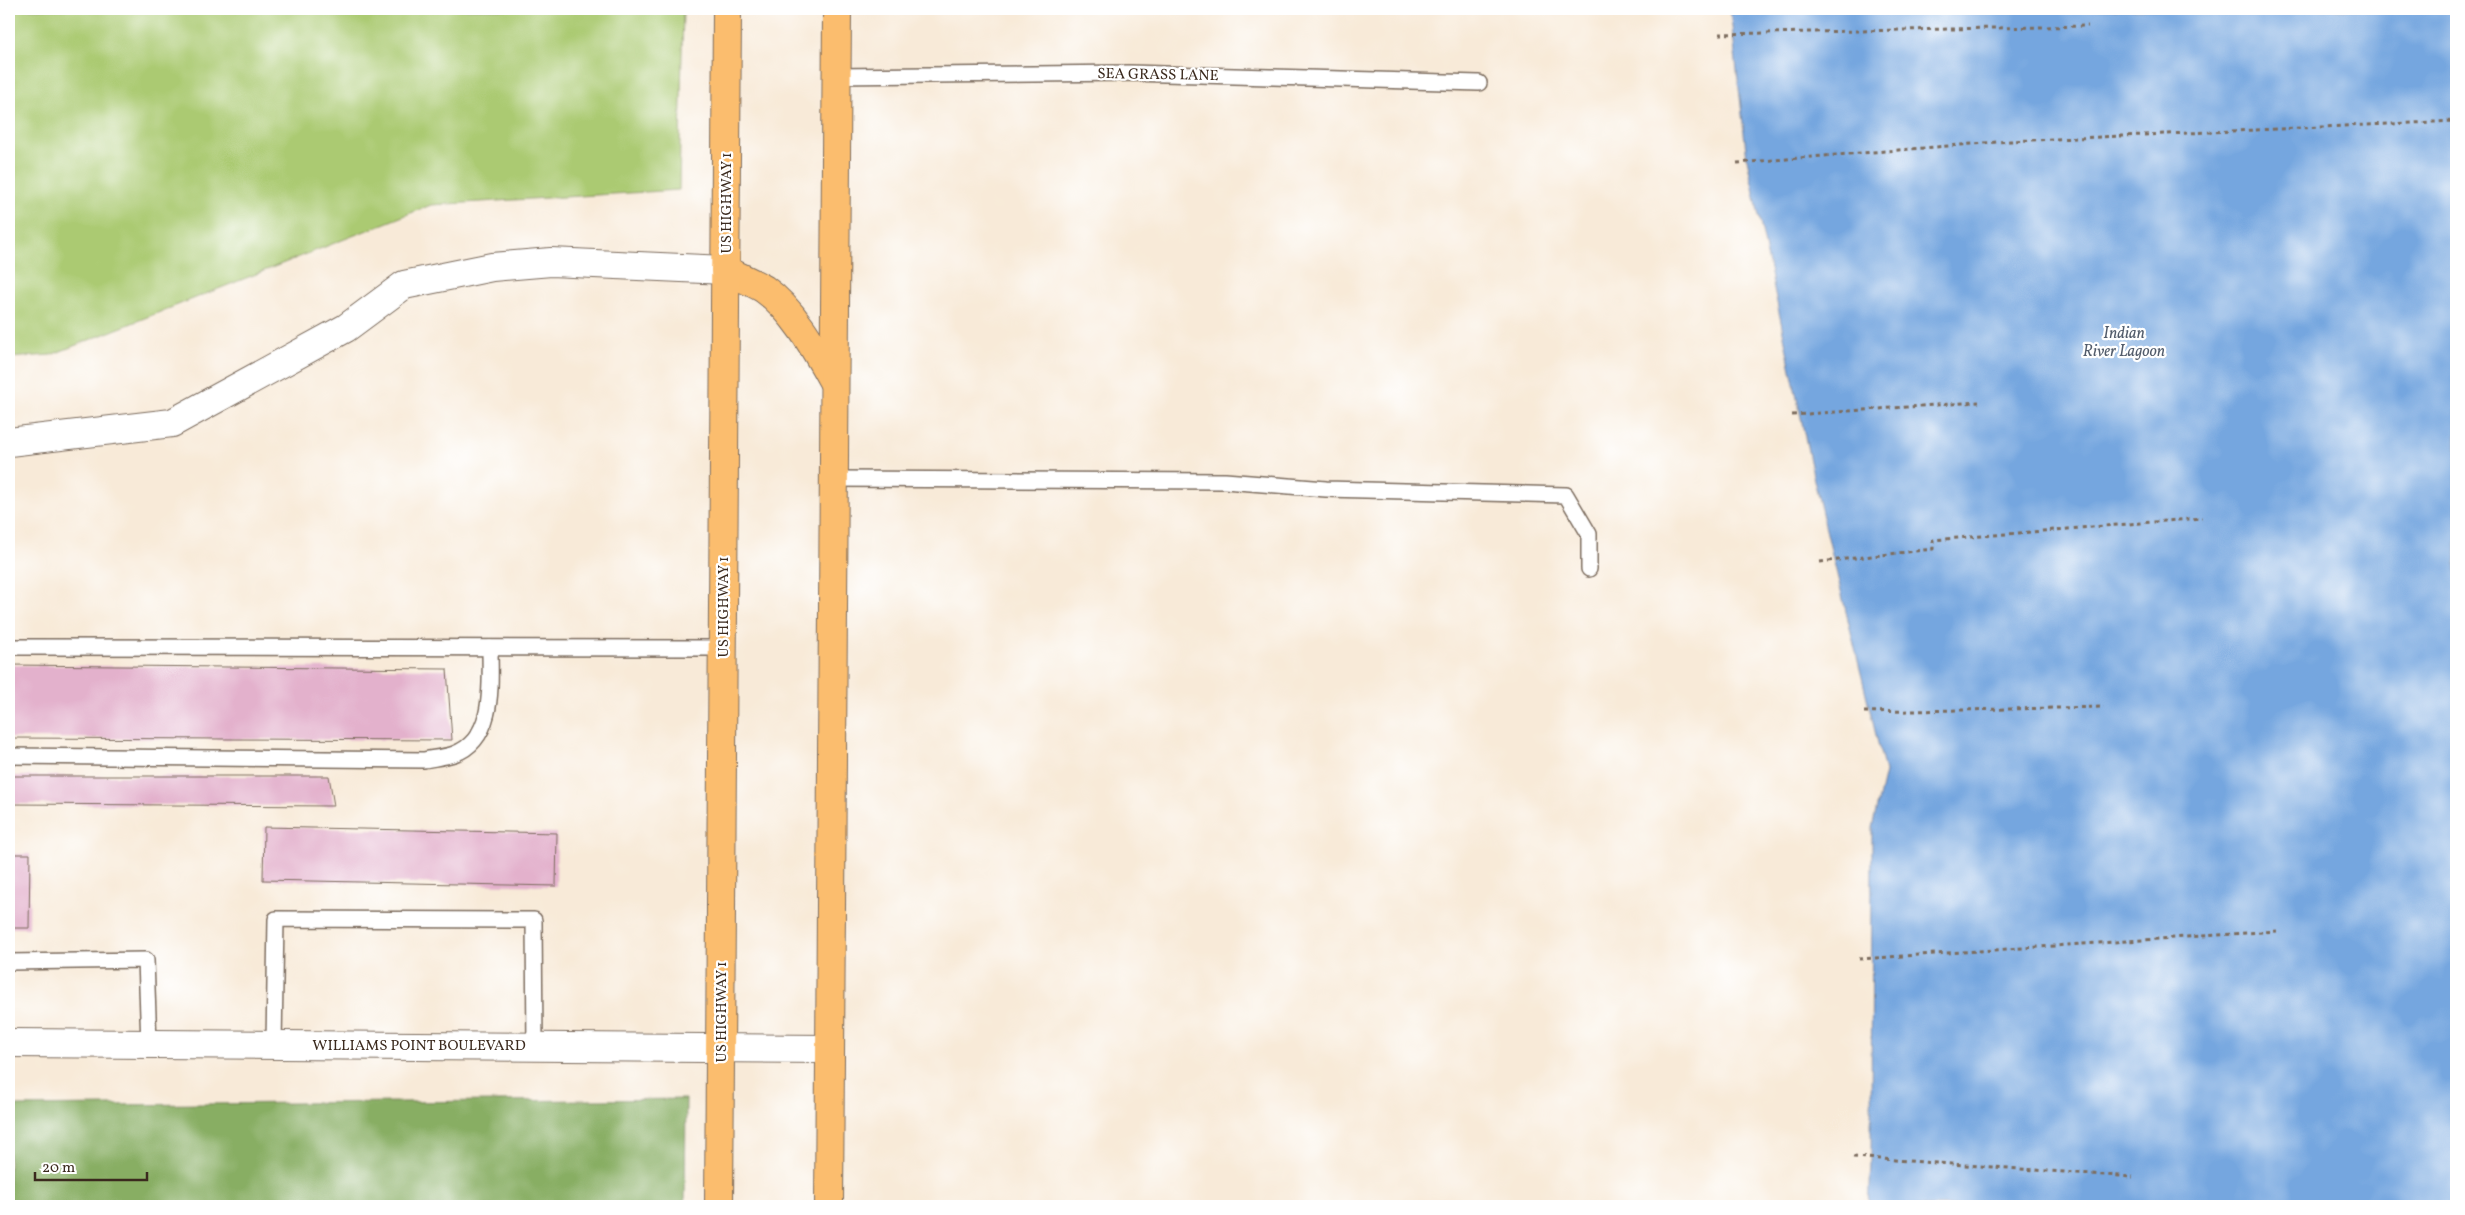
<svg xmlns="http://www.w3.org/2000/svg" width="2465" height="1215" viewBox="0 0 2465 1215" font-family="Vollkorn,serif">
<rect width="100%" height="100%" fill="#fff"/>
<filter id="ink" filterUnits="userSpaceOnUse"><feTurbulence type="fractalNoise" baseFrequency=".02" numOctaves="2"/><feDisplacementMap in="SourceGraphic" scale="10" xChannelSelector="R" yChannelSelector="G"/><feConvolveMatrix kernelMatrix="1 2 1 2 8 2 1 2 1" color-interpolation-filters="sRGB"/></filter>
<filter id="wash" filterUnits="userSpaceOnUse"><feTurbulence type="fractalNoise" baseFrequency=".0096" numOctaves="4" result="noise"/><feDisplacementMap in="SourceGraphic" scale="20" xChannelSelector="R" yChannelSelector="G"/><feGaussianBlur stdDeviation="1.12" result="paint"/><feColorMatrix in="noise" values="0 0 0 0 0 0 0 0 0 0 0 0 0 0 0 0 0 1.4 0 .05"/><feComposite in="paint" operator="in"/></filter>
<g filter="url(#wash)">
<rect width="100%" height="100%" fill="#f8ead8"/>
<path fill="#abca72" stroke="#737a48" d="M 9,9 L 683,9 L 679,190 L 431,205 L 51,355 L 9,358 Z"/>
<path fill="#88ae64" stroke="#626c41" d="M 686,1099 L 685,1206 L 9,1206 L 9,1106 Z"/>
<path fill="#74a6df" stroke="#58687e" d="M 1730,9 L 2456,9 L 2456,1206 L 1869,1206 L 1871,1164 L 1872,828 L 1885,772 L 1814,480 L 1747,159 Z"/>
<g id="blocks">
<g fill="#e3b1cc">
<path d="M 9,665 L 447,669 L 452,740 L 9,738 Z"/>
<path d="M 9,776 L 329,776 L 334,806 L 9,804 Z"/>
<path d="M 264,827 L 557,833 L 556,886 L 263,880 Z"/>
<path d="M 9,854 L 30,854 L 29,928 L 9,928 Z"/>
</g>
</g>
</g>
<g filter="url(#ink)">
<use href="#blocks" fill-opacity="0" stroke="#7d6d5f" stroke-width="1"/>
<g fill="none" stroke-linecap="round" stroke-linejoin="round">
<g stroke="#7d6d5f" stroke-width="18">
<g id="lane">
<path d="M 837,76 L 1130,73 L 1479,83"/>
<path d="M 834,479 L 1225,481 L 1326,489 L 1566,495 L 1589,534 L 1589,569"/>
<path d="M 9,647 L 723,648"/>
<path d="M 9,756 L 424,760 C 434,758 445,757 454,754 C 496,739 490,683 490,648"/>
<path d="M 9,962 L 146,960 L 149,1044"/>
<path d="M 274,1044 L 276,919 L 534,920 L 535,1046"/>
</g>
</g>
<g stroke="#7d6d5f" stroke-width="30">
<g id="street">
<path d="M 9,442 L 172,423 L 346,328 L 404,285 L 492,267 L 551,262 L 725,270"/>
<path d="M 9,1043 L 830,1049"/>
</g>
</g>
<g stroke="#7d6d5f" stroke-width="30">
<g id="primary">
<path d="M 725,270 C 738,276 752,282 764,289 C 795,311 816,351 834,383"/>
<path d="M 719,1206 L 727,9"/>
<path d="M 829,1206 L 837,9"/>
</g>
</g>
<g stroke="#7d6d5f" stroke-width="3" stroke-dasharray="4 4" stroke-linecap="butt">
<path d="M 1719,34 L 2088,26"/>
<path d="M 1737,163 L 2010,141 L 2456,121"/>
<path d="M 1792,415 L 1979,402"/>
<path d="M 1820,562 L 1933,549 L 1933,540 L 2202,518"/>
<path d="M 1864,712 L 2104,707"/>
<path d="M 1859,959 L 2277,931"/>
<path d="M 1853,1157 L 2133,1177"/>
</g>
<use href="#lane" stroke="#fff" stroke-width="15"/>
<use href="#street" stroke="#fff" stroke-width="28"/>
<use href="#primary" stroke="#fbbd6e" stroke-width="28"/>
</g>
</g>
<g text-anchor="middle" stroke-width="4.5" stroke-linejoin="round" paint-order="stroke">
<g font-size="15" fill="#3b2a1e" stroke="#fff">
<text transform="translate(1158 74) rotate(1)" y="5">SEA GRASS LANE</text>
<text transform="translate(726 203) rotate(-90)" y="5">US HIGHWAY 1</text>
<text transform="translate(723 607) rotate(-90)" y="5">US HIGHWAY 1</text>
<text transform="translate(721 1012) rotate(-90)" y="5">US HIGHWAY 1</text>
<text x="419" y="1050">WILLIAMS POINT BOULEVARD</text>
</g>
<g font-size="16" font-style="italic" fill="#525c6b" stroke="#fff">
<text x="2124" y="338">Indian<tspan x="2124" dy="18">River Lagoon</tspan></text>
</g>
</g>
<rect width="2465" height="1215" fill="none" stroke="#fff" stroke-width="30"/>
<path d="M35 1172v8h112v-8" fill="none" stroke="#3b2a1e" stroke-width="2.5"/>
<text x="42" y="1172" font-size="15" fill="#3b2a1e" stroke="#ffffff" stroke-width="4" paint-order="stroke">20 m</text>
</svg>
